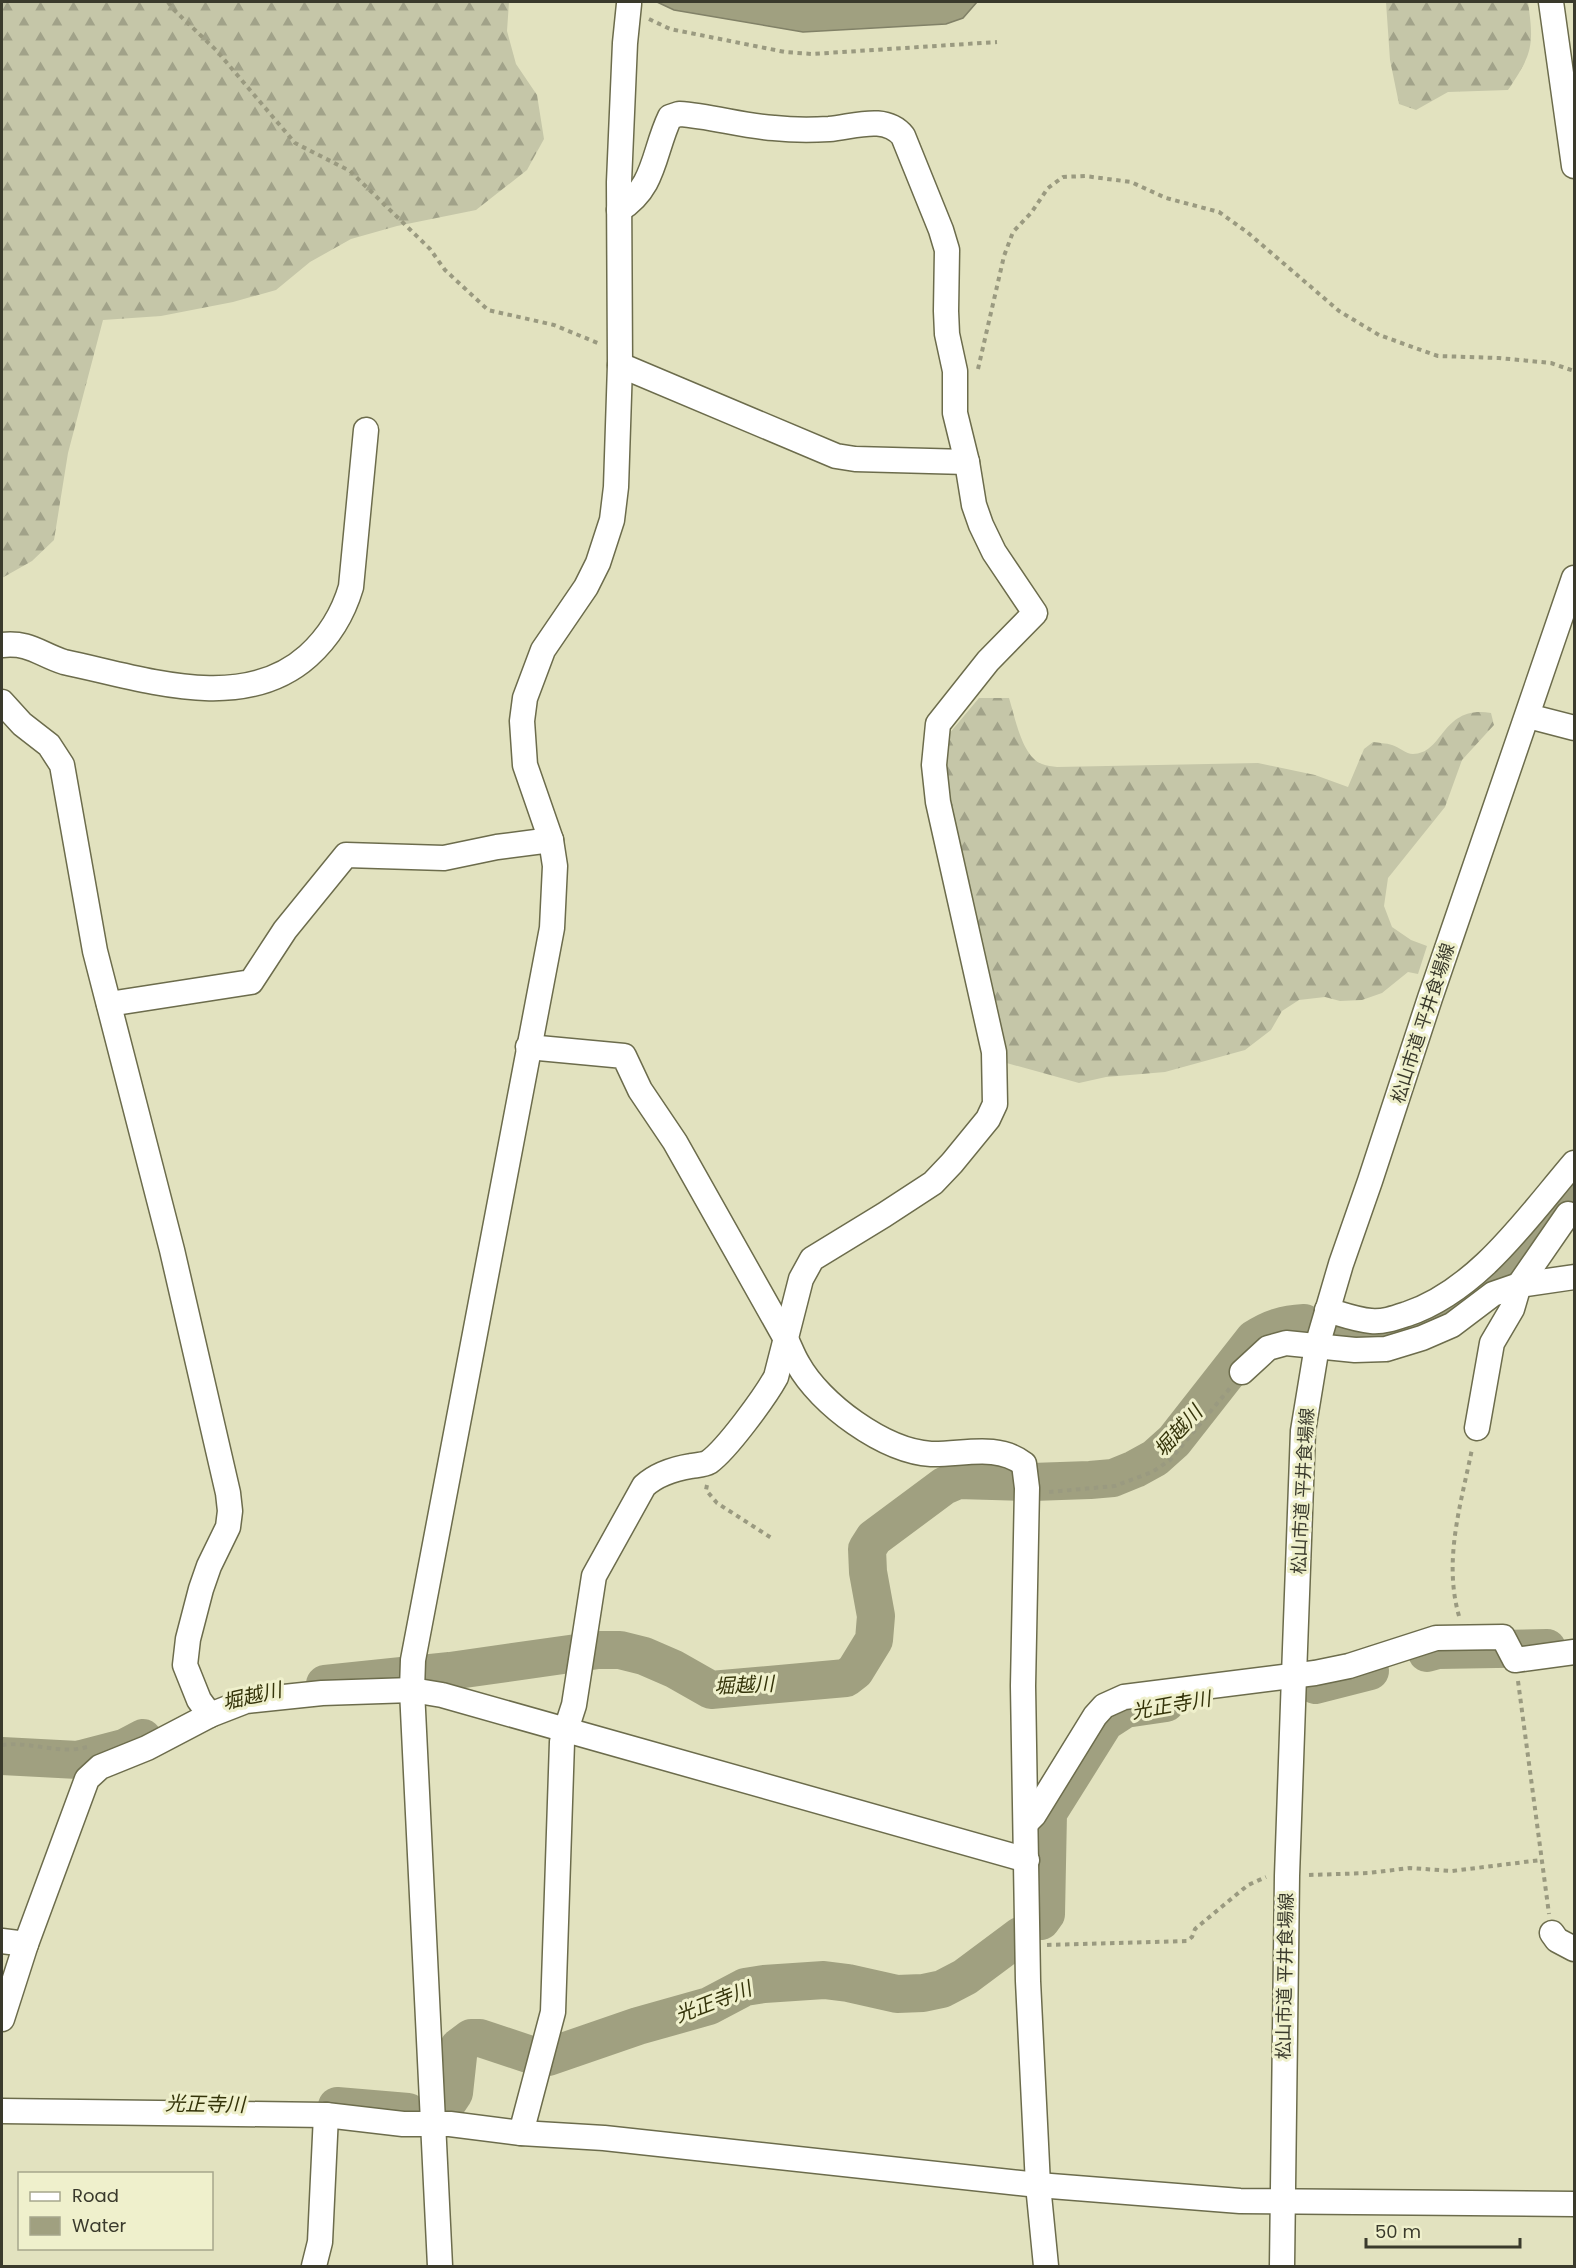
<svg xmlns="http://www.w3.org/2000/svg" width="1576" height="2268" viewBox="0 0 1576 2268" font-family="Poppins,'Noto Sans JP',sans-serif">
<defs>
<pattern id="forest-firs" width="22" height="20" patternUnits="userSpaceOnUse" patternTransform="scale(1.5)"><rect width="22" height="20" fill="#c5c6a8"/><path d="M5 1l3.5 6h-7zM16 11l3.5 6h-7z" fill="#a1a289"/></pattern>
</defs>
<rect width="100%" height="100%" fill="#e2e2bf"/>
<g fill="url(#forest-firs)">
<path d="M 2,2 L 509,2 L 507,31 L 516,64 L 537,95 L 544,139 L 527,170 L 476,210 L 397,226 L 351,239 L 310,262 L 276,290 L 233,302 L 161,316 L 103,320 L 68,453 L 54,540 L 32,561 L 2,578 Z"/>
<path d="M 1386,2 L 1528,2 C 1534,45 1533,53 1508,90 L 1448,92 L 1416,110 L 1399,104 L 1390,60 Z"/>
<path d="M 979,698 L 1009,698 C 1015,717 1022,757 1042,764 C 1047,766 1052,766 1057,767 L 1258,763 L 1315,775 L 1348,787 L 1364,749 L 1373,742 C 1379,743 1386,743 1392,745 C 1399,747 1406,754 1413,754 C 1444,754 1441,705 1491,713 L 1494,725 L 1462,760 L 1445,807 L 1388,878 L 1384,906 L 1392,927 L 1411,940 L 1427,946 L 1418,974 L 1408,972 L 1382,993 L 1362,1000 L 1340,1001 L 1325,997 L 1299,1000 L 1282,1011 L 1271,1030 L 1245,1050 L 1165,1072 L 1106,1077 L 1079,1083 L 1003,1062 L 946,805 L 943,741 Z"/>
</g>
<path fill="#a0a080" stroke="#818167" stroke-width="1.5" d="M 657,2 L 977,2 L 963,18 L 946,24 L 803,32 L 674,10 Z"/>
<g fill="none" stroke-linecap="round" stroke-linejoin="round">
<g stroke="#a0a080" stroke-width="38">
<path d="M 1341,1329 C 1353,1331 1366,1334 1377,1334 C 1431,1334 1493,1274 1529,1238 C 1545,1221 1559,1200 1574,1181"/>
<path d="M 1427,1653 L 1438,1650 L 1547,1648"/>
<path d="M 325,1684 L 450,1671 L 598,1650 L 620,1650 L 644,1656 L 674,1669 L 711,1690 L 846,1678 L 855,1671 L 874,1640 L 876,1616 L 868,1572 L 867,1549 L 874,1538 L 944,1486 L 958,1480 L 1032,1482 L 1090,1480 L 1113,1478 L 1135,1469 L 1155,1458 L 1174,1441 L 1254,1339 C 1271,1328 1284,1324 1304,1323"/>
<path d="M 1315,1685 L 1370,1671"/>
<path d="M 2,1756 L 78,1760 L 124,1748 L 143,1738"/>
<path d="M 1041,1921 L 1046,1914 L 1048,1813 L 1105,1722 L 1125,1709 L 1166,1703"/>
<path d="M 446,2105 L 454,2093 L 459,2047 L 471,2038 L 480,2038 L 534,2056 L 548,2057 L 638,2026 L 709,2006 L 745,1987 L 764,1984 L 824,1980 L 848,1983 L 897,1994 L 923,1993 L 942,1989 L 965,1977 L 1020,1936"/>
<path d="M 337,2106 L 408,2112"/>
</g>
<g stroke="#6c6c4c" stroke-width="27">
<g id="minor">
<path d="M 1551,2 L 1574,166"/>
<path d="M 620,365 L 836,456 L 855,459 L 967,462"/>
<path d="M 2,645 C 30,642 39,654 64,662 C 141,678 242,715 308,656 C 329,637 343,614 351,587 L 366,430"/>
<path d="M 2,702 L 22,724 L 49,745 L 62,765 L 95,951 L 172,1250 L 228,1493 L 230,1511 L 228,1527 L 209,1566 L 201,1589 L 188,1639 L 185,1665 L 199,1700 L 210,1715"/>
<path d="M 1528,716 L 1574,728"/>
<path d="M 109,1004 L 251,982 L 285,930 L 346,855 L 444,858 L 497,847 L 551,840"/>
<path d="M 528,1047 L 624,1056 L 640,1090 L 675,1142 L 786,1339 C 790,1347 793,1356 798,1364 C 820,1404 884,1451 931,1454 C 962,1455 997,1443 1024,1464 L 1027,1488 L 1023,1686 L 1028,1981 L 1038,2185 L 1046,2266"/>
<path d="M 1327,1310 C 1341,1314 1357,1320 1371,1321 C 1384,1322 1395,1318 1407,1314 C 1478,1290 1527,1218 1574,1163"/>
<path d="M 1242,1372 L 1268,1348 L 1286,1343 L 1355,1350 L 1386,1349 L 1422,1338 L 1452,1325 L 1493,1294 L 1519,1285 L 1574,1277"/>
<path d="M 1477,1428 L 1492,1343 L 1512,1309 L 1519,1285 L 1568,1214"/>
<path d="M 1027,1822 L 1034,1815 L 1095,1716 L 1104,1706 L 1124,1697 L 1315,1673 L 1349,1666 L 1436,1638 L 1503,1637 L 1515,1660 L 1574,1652"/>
<path d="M 1552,1933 L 1557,1940 L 1574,1949"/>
<path d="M 2,1941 L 26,1944"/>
<path d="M 2,2019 L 26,1944 L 87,1779 L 100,1767 L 147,1748 L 210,1715 L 246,1701 L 322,1693 L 412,1690 L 442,1695 L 1027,1860"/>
<path d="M 2,2111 L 326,2115 L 403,2124 L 450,2124 L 521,2133 L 604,2138 L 1038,2185 L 1240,2201 L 1574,2204"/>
<path d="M 521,2133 L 553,2012 L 562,1742 L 574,1705 L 594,1576 L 644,1486 C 657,1474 673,1469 691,1466 C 696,1465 704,1465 709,1462 C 727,1449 765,1397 776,1377 L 801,1279 L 812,1259 L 884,1215 L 933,1183 L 952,1163 L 988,1119 L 995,1104 L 994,1052 L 938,802 L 934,765 L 938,724 L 988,661 L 1035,613 L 994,552 L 981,525 L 974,505 L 967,462 L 955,413 L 955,371 L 947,334 L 946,311 L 947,250 L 941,230 L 903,136 C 885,114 854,127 829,129 C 811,130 792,130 774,128 C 742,126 711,116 679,114 L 670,117 C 653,152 656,187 619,210"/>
<path d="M 314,2266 L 320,2242 L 326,2115"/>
<path d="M 440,2266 L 412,1690 L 413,1660 L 552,928 L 555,866 L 551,840 L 525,765 L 522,721 L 525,698 L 543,650 L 586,587 L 598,563 L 612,520 L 616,487 L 620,365 L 619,182 L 625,43 L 629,4"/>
<path d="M 1282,2266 L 1287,1876 L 1294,1676 L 1303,1431 L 1317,1346 L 1341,1264 L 1370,1181 L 1430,998 L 1574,578"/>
</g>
</g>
<g stroke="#9a9a80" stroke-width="4" stroke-dasharray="4.5 4.5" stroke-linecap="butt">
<path d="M 168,2 L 173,9 L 216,50 L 295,143 L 350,171 L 430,249 L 445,270 L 488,310 L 554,325 L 600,344"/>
<path d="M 649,19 L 670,29 L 785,52 L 812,54 L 997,42"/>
<path d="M 978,369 L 1004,256 L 1013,232 L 1031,213 L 1048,188 L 1063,177 L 1085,176 L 1131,182 L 1166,198 L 1219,212 L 1247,232 L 1339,311 L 1379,335 L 1438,356 L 1499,358 L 1551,363 L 1574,371"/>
<path d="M 707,1485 L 706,1490 L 717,1503 L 773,1539"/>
<path d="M 1049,1492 L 1115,1486 L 1152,1472 L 1170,1460 L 1230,1388"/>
<path d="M 1459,1616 C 1443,1560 1461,1504 1472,1449"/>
<path d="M 1518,1681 L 1549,1914"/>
<path d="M 2,1745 C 30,1741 60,1755 87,1747"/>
<path d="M 1309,1875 L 1368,1873 L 1410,1868 L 1452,1871 L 1541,1860"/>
<path d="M 1047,1945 L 1187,1941 L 1192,1937 L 1195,1929 L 1248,1885 L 1266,1877"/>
</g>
<use href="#minor" stroke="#fff" stroke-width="24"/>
</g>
<g text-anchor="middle" stroke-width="6" stroke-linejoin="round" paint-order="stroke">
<g font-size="18" fill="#3a3a2c" stroke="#eff0cc">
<text transform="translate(1423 1023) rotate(-72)" y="6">松山市道 平井食場線</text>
<text transform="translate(1303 1491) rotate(-87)" y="6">松山市道 平井食場線</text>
<text transform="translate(1285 1976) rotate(-89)" y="6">松山市道 平井食場線</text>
</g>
<g font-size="20" font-style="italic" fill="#35340a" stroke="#eff0cc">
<text transform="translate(1178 1431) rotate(-48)" y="7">堀越川</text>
<text transform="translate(744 1685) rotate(-3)" y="7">堀越川</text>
<text transform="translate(252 1696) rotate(-13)" y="7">堀越川</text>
<text transform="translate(1171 1705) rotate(-10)" y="7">光正寺川</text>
<text transform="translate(713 2002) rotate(-21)" y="7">光正寺川</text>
<text transform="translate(205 2104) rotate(1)" y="7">光正寺川</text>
</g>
</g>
<rect width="1576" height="2268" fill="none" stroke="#3a3a2c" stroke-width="6"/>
<rect x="18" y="2172" width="195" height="78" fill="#eff0cc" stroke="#a7a78c" stroke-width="1.5"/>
<rect x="30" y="2192" width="30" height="9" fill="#ffffff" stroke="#a7a78c" stroke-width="1.5"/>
<text x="72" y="2202" font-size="18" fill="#3a3a2c">Road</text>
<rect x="30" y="2217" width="30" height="18" fill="#a0a080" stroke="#a7a78c" stroke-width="1.5"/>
<text x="72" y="2232" font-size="18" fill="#3a3a2c">Water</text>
<path d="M1366 2238v9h154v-9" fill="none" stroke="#3a3a2c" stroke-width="3"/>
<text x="1375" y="2238" font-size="18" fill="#3a3a2c" stroke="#eff0cc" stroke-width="4.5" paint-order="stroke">50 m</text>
</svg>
